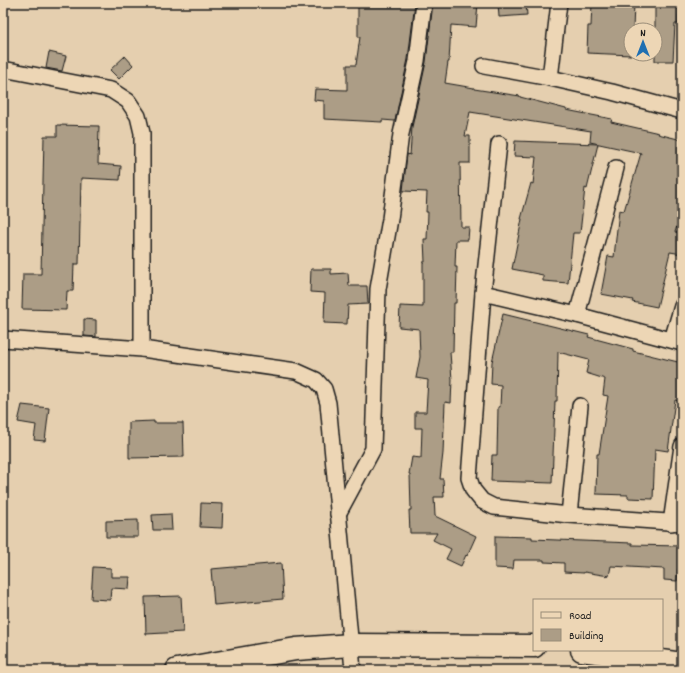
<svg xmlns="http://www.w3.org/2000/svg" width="685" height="673" viewBox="0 0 685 673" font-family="Dekko,sans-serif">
<rect width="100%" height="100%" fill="#e5cfaf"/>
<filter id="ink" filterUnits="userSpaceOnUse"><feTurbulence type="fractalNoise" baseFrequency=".025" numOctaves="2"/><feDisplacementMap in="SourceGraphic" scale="8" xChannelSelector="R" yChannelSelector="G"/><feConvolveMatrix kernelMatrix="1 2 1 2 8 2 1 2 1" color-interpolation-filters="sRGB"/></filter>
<g filter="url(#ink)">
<g fill="#ac9d86" stroke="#1c1c1c">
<path d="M 358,3 L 415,3 L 408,59 L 395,121 L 382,120 L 382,122 L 324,119 L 324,101 L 314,100 L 315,89 L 347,90 L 347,65 L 356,65 L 360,37 L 358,37 Z"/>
<path d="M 433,3 L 478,3 L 476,27 L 451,25 L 449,62 L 448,62 L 445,83 L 474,88 L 474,89 L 520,96 L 520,97 L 566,109 L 566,110 L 612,119 L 611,122 L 659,133 L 658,134 L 682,140 L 682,212 L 675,232 L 682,233 L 682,254 L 670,252 L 657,307 L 632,302 L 633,300 L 601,294 L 608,256 L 614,257 L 619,210 L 624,211 L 641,153 L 590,142 L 591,131 L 470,112 L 465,136 L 470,136 L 470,163 L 460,163 L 461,227 L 469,227 L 468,240 L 456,240 L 455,267 L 457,267 L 456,303 L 454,303 L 453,352 L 450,352 L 452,380 L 451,403 L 445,402 L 443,453 L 440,479 L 443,479 L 444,497 L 434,497 L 435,516 L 476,536 L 467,556 L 466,555 L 461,566 L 446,559 L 451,549 L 433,540 L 437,533 L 410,533 L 409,510 L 411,510 L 410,474 L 409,474 L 412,457 L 421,458 L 422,428 L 415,428 L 415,412 L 426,412 L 428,380 L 416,378 L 420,357 L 419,329 L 399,327 L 400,306 L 423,307 L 423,262 L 425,262 L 424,239 L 427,239 L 428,212 L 426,212 L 427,192 L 403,191 L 407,154 L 410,155 L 412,127 L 426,62 Z"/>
<path d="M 498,3 L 526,3 L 527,15 L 499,17 Z"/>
<path d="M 592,3 L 634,3 L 633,30 L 631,30 L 631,55 L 587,53 L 588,26 L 591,26 Z"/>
<path d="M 655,3 L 679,3 L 678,24 L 675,24 L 673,61 L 655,61 Z"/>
<path d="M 49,52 L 66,56 L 62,71 L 46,68 Z"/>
<path d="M 125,56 L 133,65 L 119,79 L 110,70 Z"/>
<path d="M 57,125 L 99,126 L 98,164 L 121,166 L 120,180 L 81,178 L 79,264 L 74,264 L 73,291 L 67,291 L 66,310 L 22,309 L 23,274 L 41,274 L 44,136 L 57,136 Z"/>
<path d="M 515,141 L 598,144 L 587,189 L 585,188 L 580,233 L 573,233 L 568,283 L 543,281 L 543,275 L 512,269 L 522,219 L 521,219 L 531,183 L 533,184 L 536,157 L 514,156 Z"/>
<path d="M 311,269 L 331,269 L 331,274 L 348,273 L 349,286 L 367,286 L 368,304 L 348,305 L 347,324 L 324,323 L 325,293 L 310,292 Z"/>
<path d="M 503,314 L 589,335 L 588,337 L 633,349 L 633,351 L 682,363 L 682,402 L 675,400 L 668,451 L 655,449 L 653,499 L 628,498 L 628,495 L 596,494 L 597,454 L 599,454 L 608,396 L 603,395 L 605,379 L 586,373 L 589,360 L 558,352 L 557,401 L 555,401 L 552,483 L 491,481 L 492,455 L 497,455 L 498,407 L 500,407 L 501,385 L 491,384 L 492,362 Z"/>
<path d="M 84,319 L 96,320 L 96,337 L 84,336 Z"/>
<path d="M 22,405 L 49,408 L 45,441 L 34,440 L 36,425 L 18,422 Z"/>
<path d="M 154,421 L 154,423 L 183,423 L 184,457 L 129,458 L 129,422 Z"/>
<path d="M 201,503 L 223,504 L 222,528 L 200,527 Z"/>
<path d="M 171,514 L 172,530 L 153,530 L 152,515 Z"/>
<path d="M 138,520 L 138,537 L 106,537 L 106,521 Z"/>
<path d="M 495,536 L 532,537 L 532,539 L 632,543 L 632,545 L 680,546 L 679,569 L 678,569 L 677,581 L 664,580 L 664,569 L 611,566 L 609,576 L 584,572 L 584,573 L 564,572 L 564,563 L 544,562 L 544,560 L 514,560 L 513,569 L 495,568 Z"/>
<path d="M 281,563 L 283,599 L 214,605 L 211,569 Z"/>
<path d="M 93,567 L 111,568 L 111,577 L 130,577 L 129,589 L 111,588 L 110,600 L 91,599 Z"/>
<path d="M 181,596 L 183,632 L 146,634 L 145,597 Z"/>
</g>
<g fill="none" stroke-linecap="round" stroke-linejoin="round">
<g stroke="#1c1c1c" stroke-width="18">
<g id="street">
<path d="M 484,66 L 550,78 L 612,92 L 682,111"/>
<path d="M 3,69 L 111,90 L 128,101 L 138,116 L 142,133 L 142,349 L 296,371 L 316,380 L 324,389 L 328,403 L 353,670"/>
<path d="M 550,78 L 559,3"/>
<path d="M 499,144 L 483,293 L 469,478 L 473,490 L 482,501 L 494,507 L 569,515 L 682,523"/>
<path d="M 483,293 L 577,315 L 682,343"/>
<path d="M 577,315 L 616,168"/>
<path d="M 3,339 L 142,349"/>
<path d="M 672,340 L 682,306"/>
<path d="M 338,514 L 373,449 L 378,289 L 390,219 L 401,134 L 417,61 L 424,3"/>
<path d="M 569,515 L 580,406"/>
<path d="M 671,523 L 682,446"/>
</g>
</g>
<g stroke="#1c1c1c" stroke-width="25">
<g id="secondary">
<path d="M 582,650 L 682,664"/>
<path d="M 177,670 L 296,649 L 351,645 L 534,646"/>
</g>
</g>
<use href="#street" stroke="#edd6b5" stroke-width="15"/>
<use href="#secondary" stroke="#edd6b5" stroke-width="22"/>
</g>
</g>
<rect width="685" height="673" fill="none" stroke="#edd6b5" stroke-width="16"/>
<rect x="8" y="8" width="669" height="657" fill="none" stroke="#1c1c1c" stroke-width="1.5" filter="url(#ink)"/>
<rect x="533" y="599" width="130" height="52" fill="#edd6b5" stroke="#998c78"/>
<rect x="541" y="612" width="20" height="6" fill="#edd6b5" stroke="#998c78"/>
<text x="569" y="619" font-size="12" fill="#1c1c1c">Road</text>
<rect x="541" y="629" width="20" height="12" fill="#ac9d86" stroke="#998c78"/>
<text x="569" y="639" font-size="12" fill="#1c1c1c">Building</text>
<g transform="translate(643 42)"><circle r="19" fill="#edd6b5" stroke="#998c78"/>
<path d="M0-3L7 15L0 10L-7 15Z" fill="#1f6fb2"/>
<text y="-6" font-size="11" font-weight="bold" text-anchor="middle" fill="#1c1c1c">N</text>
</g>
</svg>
